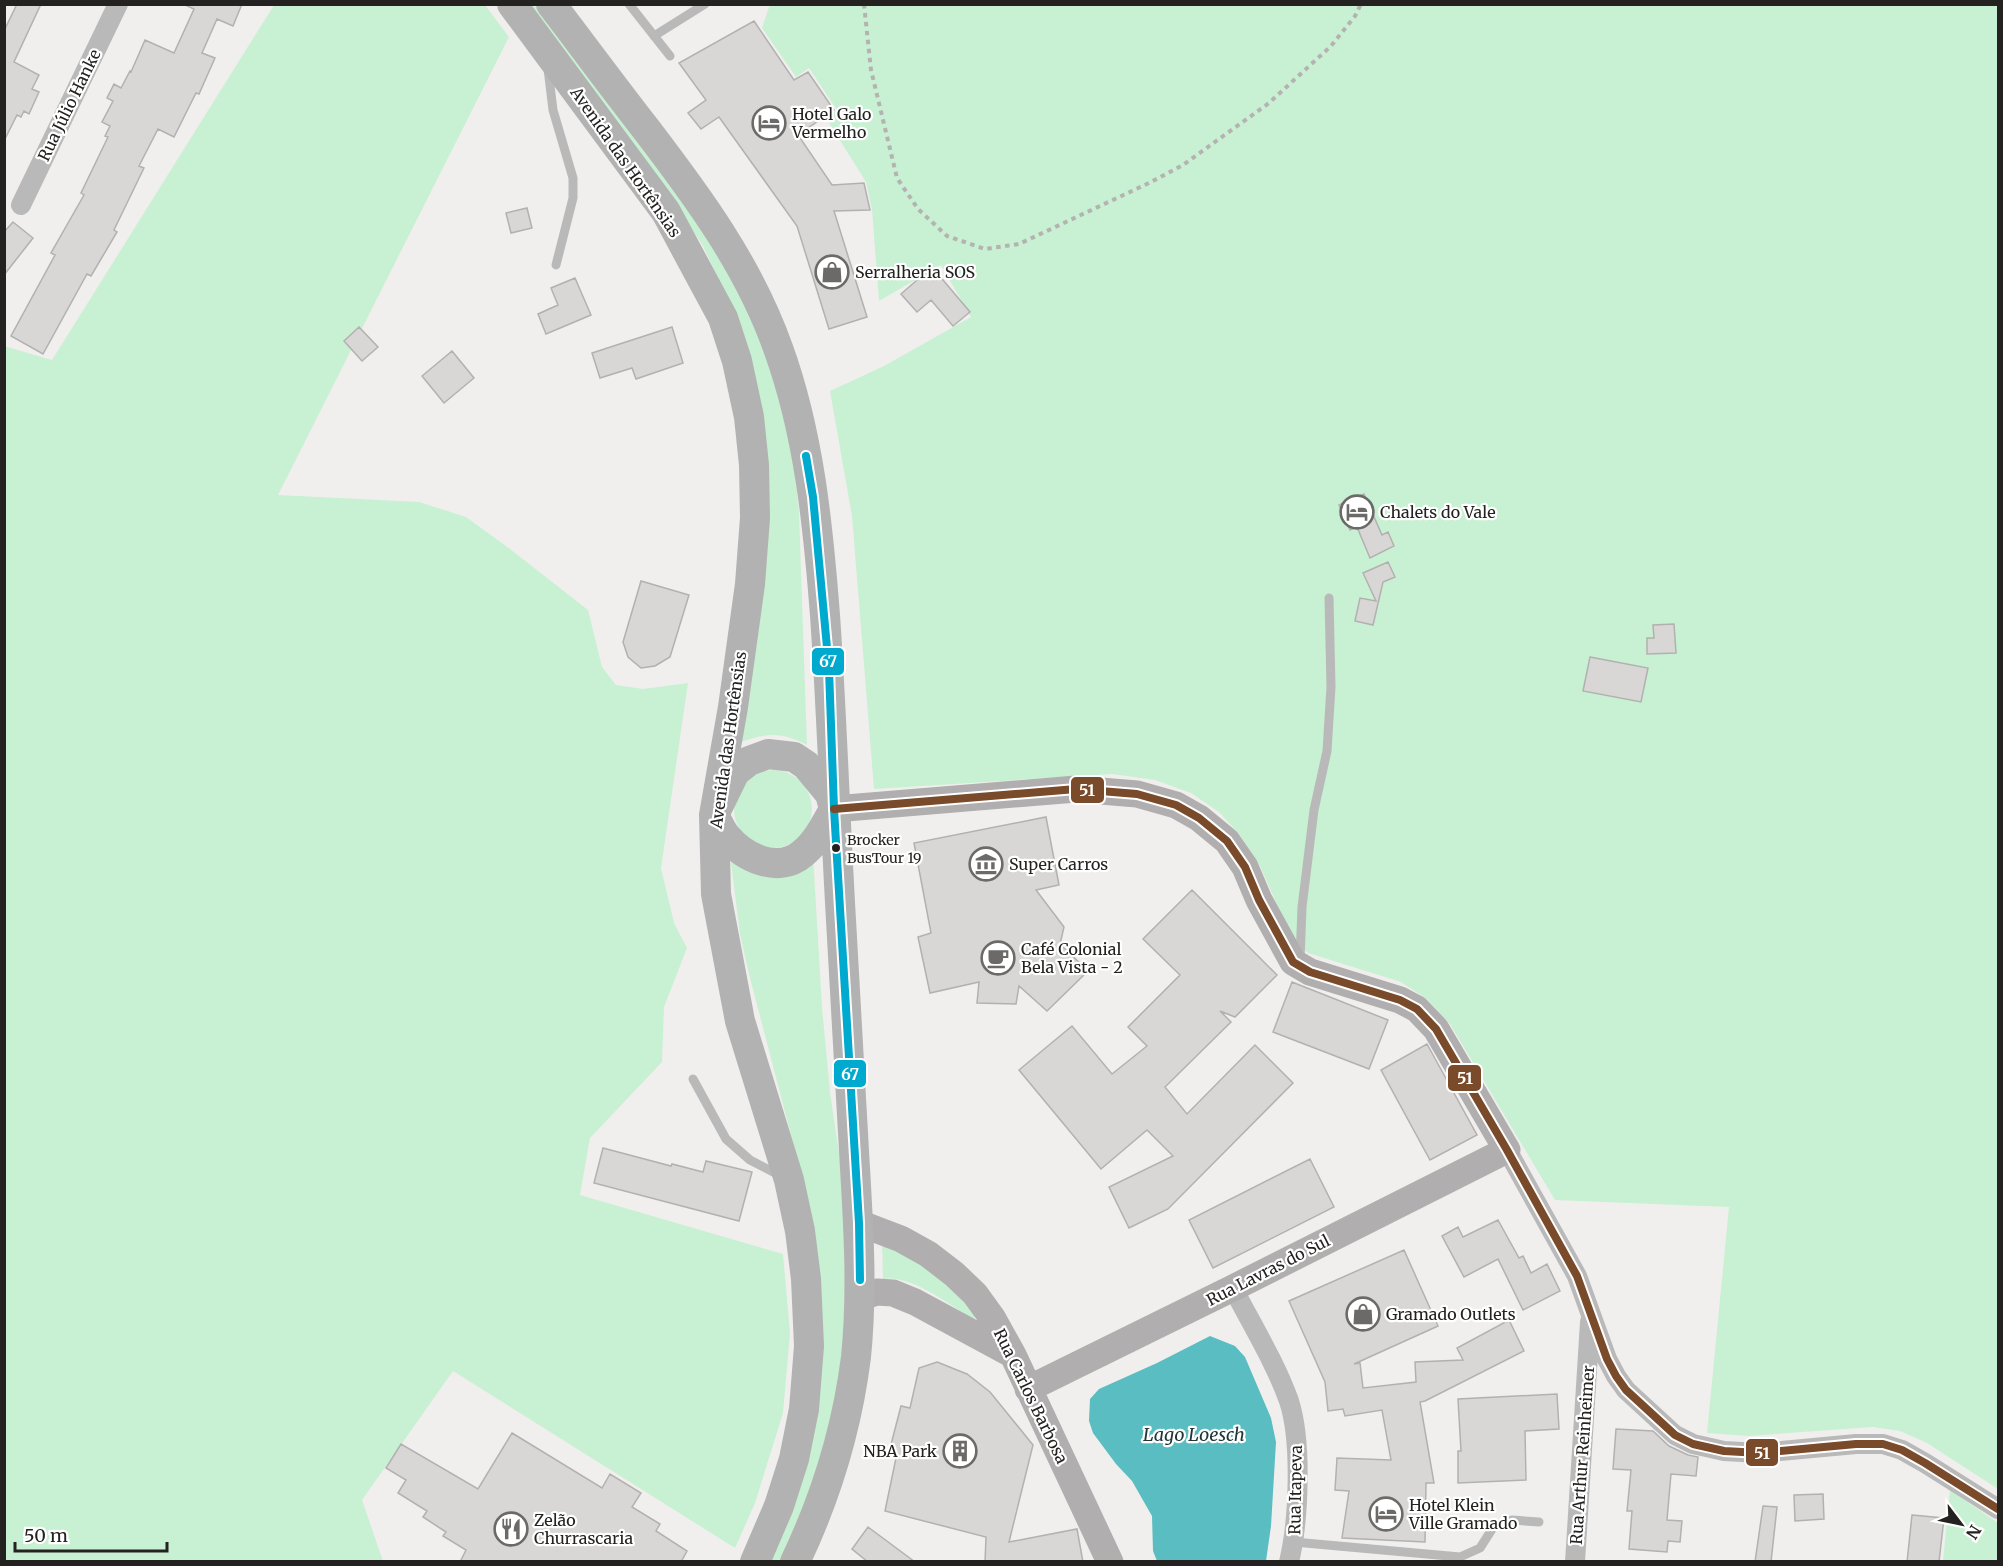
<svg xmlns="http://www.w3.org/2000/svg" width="2003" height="1566" font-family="Merriweather,serif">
<rect width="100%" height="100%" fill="#f1efee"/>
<path fill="#c8f0d2" d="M770 4 1998 5V1489L1927 1443 1900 1431 1873 1427 1748 1436 1707 1433 1729 1207 1555 1200 1450 1024 1427 999 1401 982 1308 953 1293 941 1260 866 1240 835 1219 812 1191 793 1155 780 1112 774 874 789 852 516 830 391 884 366 971 317 941 265 879 301 872 210 866 182 826 118 837 110 809 68 796 77 762 28Z
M274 5H485L509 37 278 495 419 502 466 517 510 549 588 610 602 667 616 685 643 689 688 683 661 868 674 923 687 948 664 1007 662 1062 590 1138 580 1195 783 1254 790 1333 783 1413 755 1503 735 1548 453 1371 362 1500 383 1561H5L4 346 52 360Z
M529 6 538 7 656 160 735 281 769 357 794 463 799 513 807 745C780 731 766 733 738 743L755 640 735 314 703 246 678 208Z
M734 809a39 39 0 1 1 78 0a39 39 0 1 1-78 0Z
M730 854 813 855 822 1007 830 1092 839 1154 849 1240 843 1363 819 1469 781 1561H769L789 1519 803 1181 750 978 740 934Z
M882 1242 899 1249 977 1307 974 1320C950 1305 911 1274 883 1279Z
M1950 1490 1998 1523V1561H1943Z"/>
<path fill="#59bdc1" d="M1210 1336 1235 1346 1245 1357 1271 1418 1276 1442 1271 1526 1266 1561H1157L1153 1551 1152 1516 1132 1481 1116 1464 1093 1433 1089 1421 1090 1399 1099 1389 1157 1363Z"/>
<path fill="#d8d7d6" stroke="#b2b1b0" stroke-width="1.5" d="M17 4H41L14 62 39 75 32 89 39 92 29 114 24 111 21 117 17 115 4 141V31Z
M183 4H242L233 26 217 19 202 53 215 58 199 94 196 93 174 137 158 129 139 166 144 168 114 230 117 232 91 276 87 274 43 354 11 336 55 255 51 253 84 195 81 193 108 137 105 136 110 126 102 122 113 101 107 98 114 84 121 88 130 71 131 72 145 40 174 53 194 9Z
M754 21 794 80 808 72 834 110 798 135 832 185 864 183 870 210 834 211 867 317 829 329 797 226 719 117 701 129 688 113 706 100 679 63Z
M527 208 532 228 511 233 506 213Z
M13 222 33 238 4 275V232Z
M932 267 970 312 953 326 931 300 917 312 901 294Z
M575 278 591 315 546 334 538 314 558 305 551 288Z
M359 327 378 347 362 361 344 341Z
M672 327 683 363 636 379 632 368 600 378 592 353Z
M452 351 474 378 444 403 422 376Z
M1364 494 1382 535 1388 532 1394 546 1370 558 1357 527 1350 530 1339 505Z
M1388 562 1395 577 1383 582 1373 625 1355 621 1360 598 1376 601 1363 573Z
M641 581 689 595 670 657 655 666 641 668 628 657 623 642Z
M1674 624 1676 653 1647 654V638H1654L1653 625Z
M1590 657 1648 668 1641 702 1583 691Z
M1046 817 1059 885 1036 890 1064 927 1060 944 1088 971 1047 1011 1019 986 1016 1004 977 1003 979 982 930 993 918 937 931 933 914 843Z
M1192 890 1277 975 1235 1017 1220 1011 1231 1022 1165 1087 1187 1114 1255 1045 1293 1083 1168 1209 1129 1228 1109 1187 1173 1156 1147 1130 1101 1169 1019 1070 1072 1026 1112 1074 1147 1046 1128 1027 1180 975 1143 939Z
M1292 982 1388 1020 1369 1069 1273 1032Z
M1427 1044 1477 1135 1430 1160 1381 1070Z
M603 1148 671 1166 672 1164 703 1172 706 1161 752 1172 739 1221 594 1183Z
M1310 1159 1334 1207 1213 1268 1189 1220Z
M1498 1220 1519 1258 1523 1256 1531 1273 1547 1264 1560 1291 1523 1310 1498 1259 1464 1277 1442 1236 1458 1227 1463 1237Z
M1404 1250 1438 1326 1354 1364 1360 1363 1363 1388 1416 1382 1415 1362 1463 1360 1457 1348 1509 1320 1524 1351 1425 1401 1420 1402 1434 1483H1426L1425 1542 1342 1538 1349 1491 1335 1490 1337 1458 1391 1460 1382 1410 1345 1416 1343 1409 1328 1411 1325 1382 1289 1301Z
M937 1362 967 1374 990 1392 1033 1445 1009 1542 1077 1529 1083 1562H985L986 1537 885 1511 896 1458 888 1456 901 1406 910 1408 919 1368Z
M1557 1394 1559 1429 1525 1431 1526 1480 1458 1483V1451H1461L1458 1399Z
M1616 1429 1653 1431 1669 1446 1688 1455 1698 1457 1696 1476 1671 1474 1667 1520 1682 1521 1680 1542 1668 1541 1667 1552 1629 1549 1632 1511H1627L1631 1470 1613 1469Z
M512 1433 602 1488 610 1474 641 1493 632 1507 660 1524 656 1531 687 1551 681 1562H460L466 1550 443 1536 446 1532 423 1517 427 1511 398 1493 406 1480 386 1468 401 1444 478 1489Z
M1823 1494 1824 1519 1795 1521 1794 1495Z
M1763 1506 1777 1507 1771 1562H1755Z
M1912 1515 1944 1518 1939 1562H1907Z
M868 1527 915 1562H868L852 1549Z"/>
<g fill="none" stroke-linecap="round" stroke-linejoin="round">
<path stroke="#b4b3b2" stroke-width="4" stroke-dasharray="4.5 4.5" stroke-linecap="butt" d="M864 4 871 70 897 178 918 209 947 236 985 249 1019 244 1149 183 1183 165 1269 103 1331 46 1355 16 1361 4"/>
<path stroke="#bab9b9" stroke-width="9" d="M629 4 670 56
M654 36 705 4
M548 69 553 110 573 178V198L556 265
M1300 960 1302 907 1314 810 1327 751 1331 687 1329 598
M693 1079 726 1139 750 1160 779 1175
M1294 1542 1460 1557 1480 1548 1494 1526 1512 1520 1539 1522"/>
<path stroke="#bab9b9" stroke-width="20" d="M21 205 118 4
M1507 1150 1577 1276 1607 1359 1616 1376 1626 1390 1675 1435 1693 1444 1724 1451 1760 1453 1856 1444H1883L1902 1450 1925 1463 1998 1509
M1233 1288C1252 1325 1275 1362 1289 1401 1302 1441 1299 1520 1289 1562
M1575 1562 1590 1322"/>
<path stroke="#b0aeae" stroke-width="27" d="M834 809 1076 789 1137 794 1176 805 1199 818 1227 841 1245 867 1259 900 1293 962 1310 972 1400 1000 1417 1009 1436 1029 1507 1150 1233 1288 1028 1389
M859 1223 901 1239 928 1254 954 1274 975 1294 993 1319 1013 1355 1110 1562
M860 1297 877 1292 893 1293 915 1302 1013 1355"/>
<path stroke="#b3b2b2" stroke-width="30" d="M512 4 666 212 723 318 737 361 749 417 754 465 755 518 750 584 733 707 714 815 716 894 740 1021 789 1180 800 1231 806 1279 809 1346 804 1409 794 1459 779 1506 755 1562
M551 4C583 46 614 88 646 129 698 197 749 266 778 348 809 433 818 525 825 615 832 717 835 818 841 920 845 997 850 1074 854 1151 858 1220 863 1288 856 1357 847 1429 826 1497 795 1562
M768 754 794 757 806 765 830 794 834 809C825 825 817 842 802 854 778 874 744 858 726 836 721 830 718 822 714 815L735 772 749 761Z"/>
<g stroke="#fff" stroke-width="12">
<path id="bus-1" d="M806 456 813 497 829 669 834 809 859 1223 860 1280"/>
</g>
<g stroke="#fff" stroke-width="12">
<path id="bus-2" d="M834 809 1076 789 1137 794 1176 805 1199 818 1227 841 1245 867 1259 900 1293 962 1310 972 1400 1000 1417 1009 1436 1029 1507 1150 1577 1276 1607 1359 1616 1376 1626 1390 1675 1435 1693 1444 1724 1451 1760 1453 1856 1444H1883L1902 1450 1925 1463 1998 1509"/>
</g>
<use href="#bus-1" stroke="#00a9ce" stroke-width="8"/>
<use href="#bus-2" stroke="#7a4b2a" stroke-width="8"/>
</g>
<defs>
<g id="hotel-ring" transform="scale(1.725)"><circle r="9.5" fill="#fff" stroke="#6b6a69" stroke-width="1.5"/><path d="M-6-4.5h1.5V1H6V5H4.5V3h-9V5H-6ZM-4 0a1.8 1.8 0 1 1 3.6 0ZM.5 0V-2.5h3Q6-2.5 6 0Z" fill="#6b6a69"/></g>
<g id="shop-ring" transform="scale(1.725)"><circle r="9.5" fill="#fff" stroke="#6b6a69" stroke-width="1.5"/><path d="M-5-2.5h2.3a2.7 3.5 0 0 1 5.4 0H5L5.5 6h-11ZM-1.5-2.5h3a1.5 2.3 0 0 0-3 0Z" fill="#6b6a69"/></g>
<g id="museum-ring" transform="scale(1.725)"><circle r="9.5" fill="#fff" stroke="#6b6a69" stroke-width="1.5"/><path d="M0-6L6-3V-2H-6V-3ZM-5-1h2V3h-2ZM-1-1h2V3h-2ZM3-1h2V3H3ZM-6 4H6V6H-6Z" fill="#6b6a69"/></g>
<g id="cafe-ring" transform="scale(1.725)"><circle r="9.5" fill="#fff" stroke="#6b6a69" stroke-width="1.5"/><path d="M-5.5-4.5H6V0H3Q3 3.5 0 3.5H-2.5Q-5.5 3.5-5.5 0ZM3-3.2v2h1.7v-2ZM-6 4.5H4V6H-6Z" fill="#6b6a69"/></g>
<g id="building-ring" transform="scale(1.725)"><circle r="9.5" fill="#fff" stroke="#6b6a69" stroke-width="1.5"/><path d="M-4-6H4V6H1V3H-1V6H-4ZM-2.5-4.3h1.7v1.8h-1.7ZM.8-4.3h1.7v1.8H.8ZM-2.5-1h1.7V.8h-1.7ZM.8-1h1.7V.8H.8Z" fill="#6b6a69"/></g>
<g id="restaurant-ring" transform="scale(1.725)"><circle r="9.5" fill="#fff" stroke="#6b6a69" stroke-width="1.5"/><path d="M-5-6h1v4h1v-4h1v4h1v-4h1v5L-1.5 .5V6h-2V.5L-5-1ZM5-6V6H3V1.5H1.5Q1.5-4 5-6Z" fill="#6b6a69"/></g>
</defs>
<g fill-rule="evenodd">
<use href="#hotel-ring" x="769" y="123"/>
<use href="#shop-ring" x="832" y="272"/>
<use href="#hotel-ring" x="1357" y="512"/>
<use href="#museum-ring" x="986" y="864"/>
<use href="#cafe-ring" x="998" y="958"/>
<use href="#shop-ring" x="1363" y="1314"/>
<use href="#building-ring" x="960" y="1451"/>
<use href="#hotel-ring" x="1386" y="1514"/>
<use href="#restaurant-ring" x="511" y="1529"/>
</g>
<circle fill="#232221" stroke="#fff" stroke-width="2" cx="836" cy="848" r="5"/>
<g text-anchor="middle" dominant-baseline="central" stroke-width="4.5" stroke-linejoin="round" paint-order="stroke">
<g font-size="14" fill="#232221" stroke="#fff" text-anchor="start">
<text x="847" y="840">Brocker<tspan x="847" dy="18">BusTour 19</tspan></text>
</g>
<g font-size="16" fill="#232221" stroke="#fff">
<text transform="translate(69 105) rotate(-64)">Rua Júlio Hanke</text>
<text transform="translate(626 162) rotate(55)">Avenida das Hortênsias</text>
<text transform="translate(728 740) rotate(-82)">Avenida das Hortênsias</text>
<text transform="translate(1268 1270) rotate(-27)">Rua Lavras do Sul</text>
<text transform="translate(1031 1396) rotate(64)">Rua Carlos Barbosa</text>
<text transform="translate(1582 1455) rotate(-86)">Rua Arthur Reinheimer</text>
<text transform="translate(1295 1490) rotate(-89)">Rua Itapeva</text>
</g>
<g font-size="16" fill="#232221" stroke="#fff" text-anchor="start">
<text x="792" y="114">Hotel Galo<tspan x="792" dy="18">Vermelho</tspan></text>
<text x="855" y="272">Serralheria SOS</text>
<text x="1380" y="512">Chalets do Vale</text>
<text x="1009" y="864">Super Carros</text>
<text x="1021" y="949">Café Colonial<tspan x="1021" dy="18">Bela Vista - 2</tspan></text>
<text x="1386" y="1314">Gramado Outlets</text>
<text x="937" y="1451" text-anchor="end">NBA Park</text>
<text x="1409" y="1505">Hotel Klein<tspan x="1409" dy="18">Ville Gramado</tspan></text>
<text x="534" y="1520">Zelão<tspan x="534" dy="18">Churrascaria</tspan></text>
</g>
<g font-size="18" font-style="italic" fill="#203637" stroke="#fff">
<text x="1194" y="1434">Lago Loesch</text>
</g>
</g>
<g stroke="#fff" stroke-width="2">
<rect x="811" y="647" width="34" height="29" rx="6" fill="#00a9ce"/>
<rect x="1070" y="776" width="35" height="28" rx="6" fill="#7a4b2a"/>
<rect x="833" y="1059" width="34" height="29" rx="6" fill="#00a9ce"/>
<rect x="1447" y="1064" width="35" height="28" rx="6" fill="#7a4b2a"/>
<rect x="1745" y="1438" width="34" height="29" rx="6" fill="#7a4b2a"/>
</g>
<g font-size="16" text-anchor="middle" font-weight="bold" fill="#fff">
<text x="828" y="667">67</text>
<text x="1087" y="796">51</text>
<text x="850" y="1080">67</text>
<text x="1465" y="1084">51</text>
<text x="1762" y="1459">51</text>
</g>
<rect width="2003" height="1566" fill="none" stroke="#232221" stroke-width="12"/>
<g transform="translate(1961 1524) rotate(122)" stroke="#ffffff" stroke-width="4.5" paint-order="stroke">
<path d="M0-4.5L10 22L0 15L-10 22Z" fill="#232221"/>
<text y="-9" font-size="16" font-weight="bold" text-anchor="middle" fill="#232221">N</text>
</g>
<path d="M15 1542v9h152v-9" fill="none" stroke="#232221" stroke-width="3"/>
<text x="24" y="1542" font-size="18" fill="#232221" stroke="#ffffff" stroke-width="4.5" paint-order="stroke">50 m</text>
</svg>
